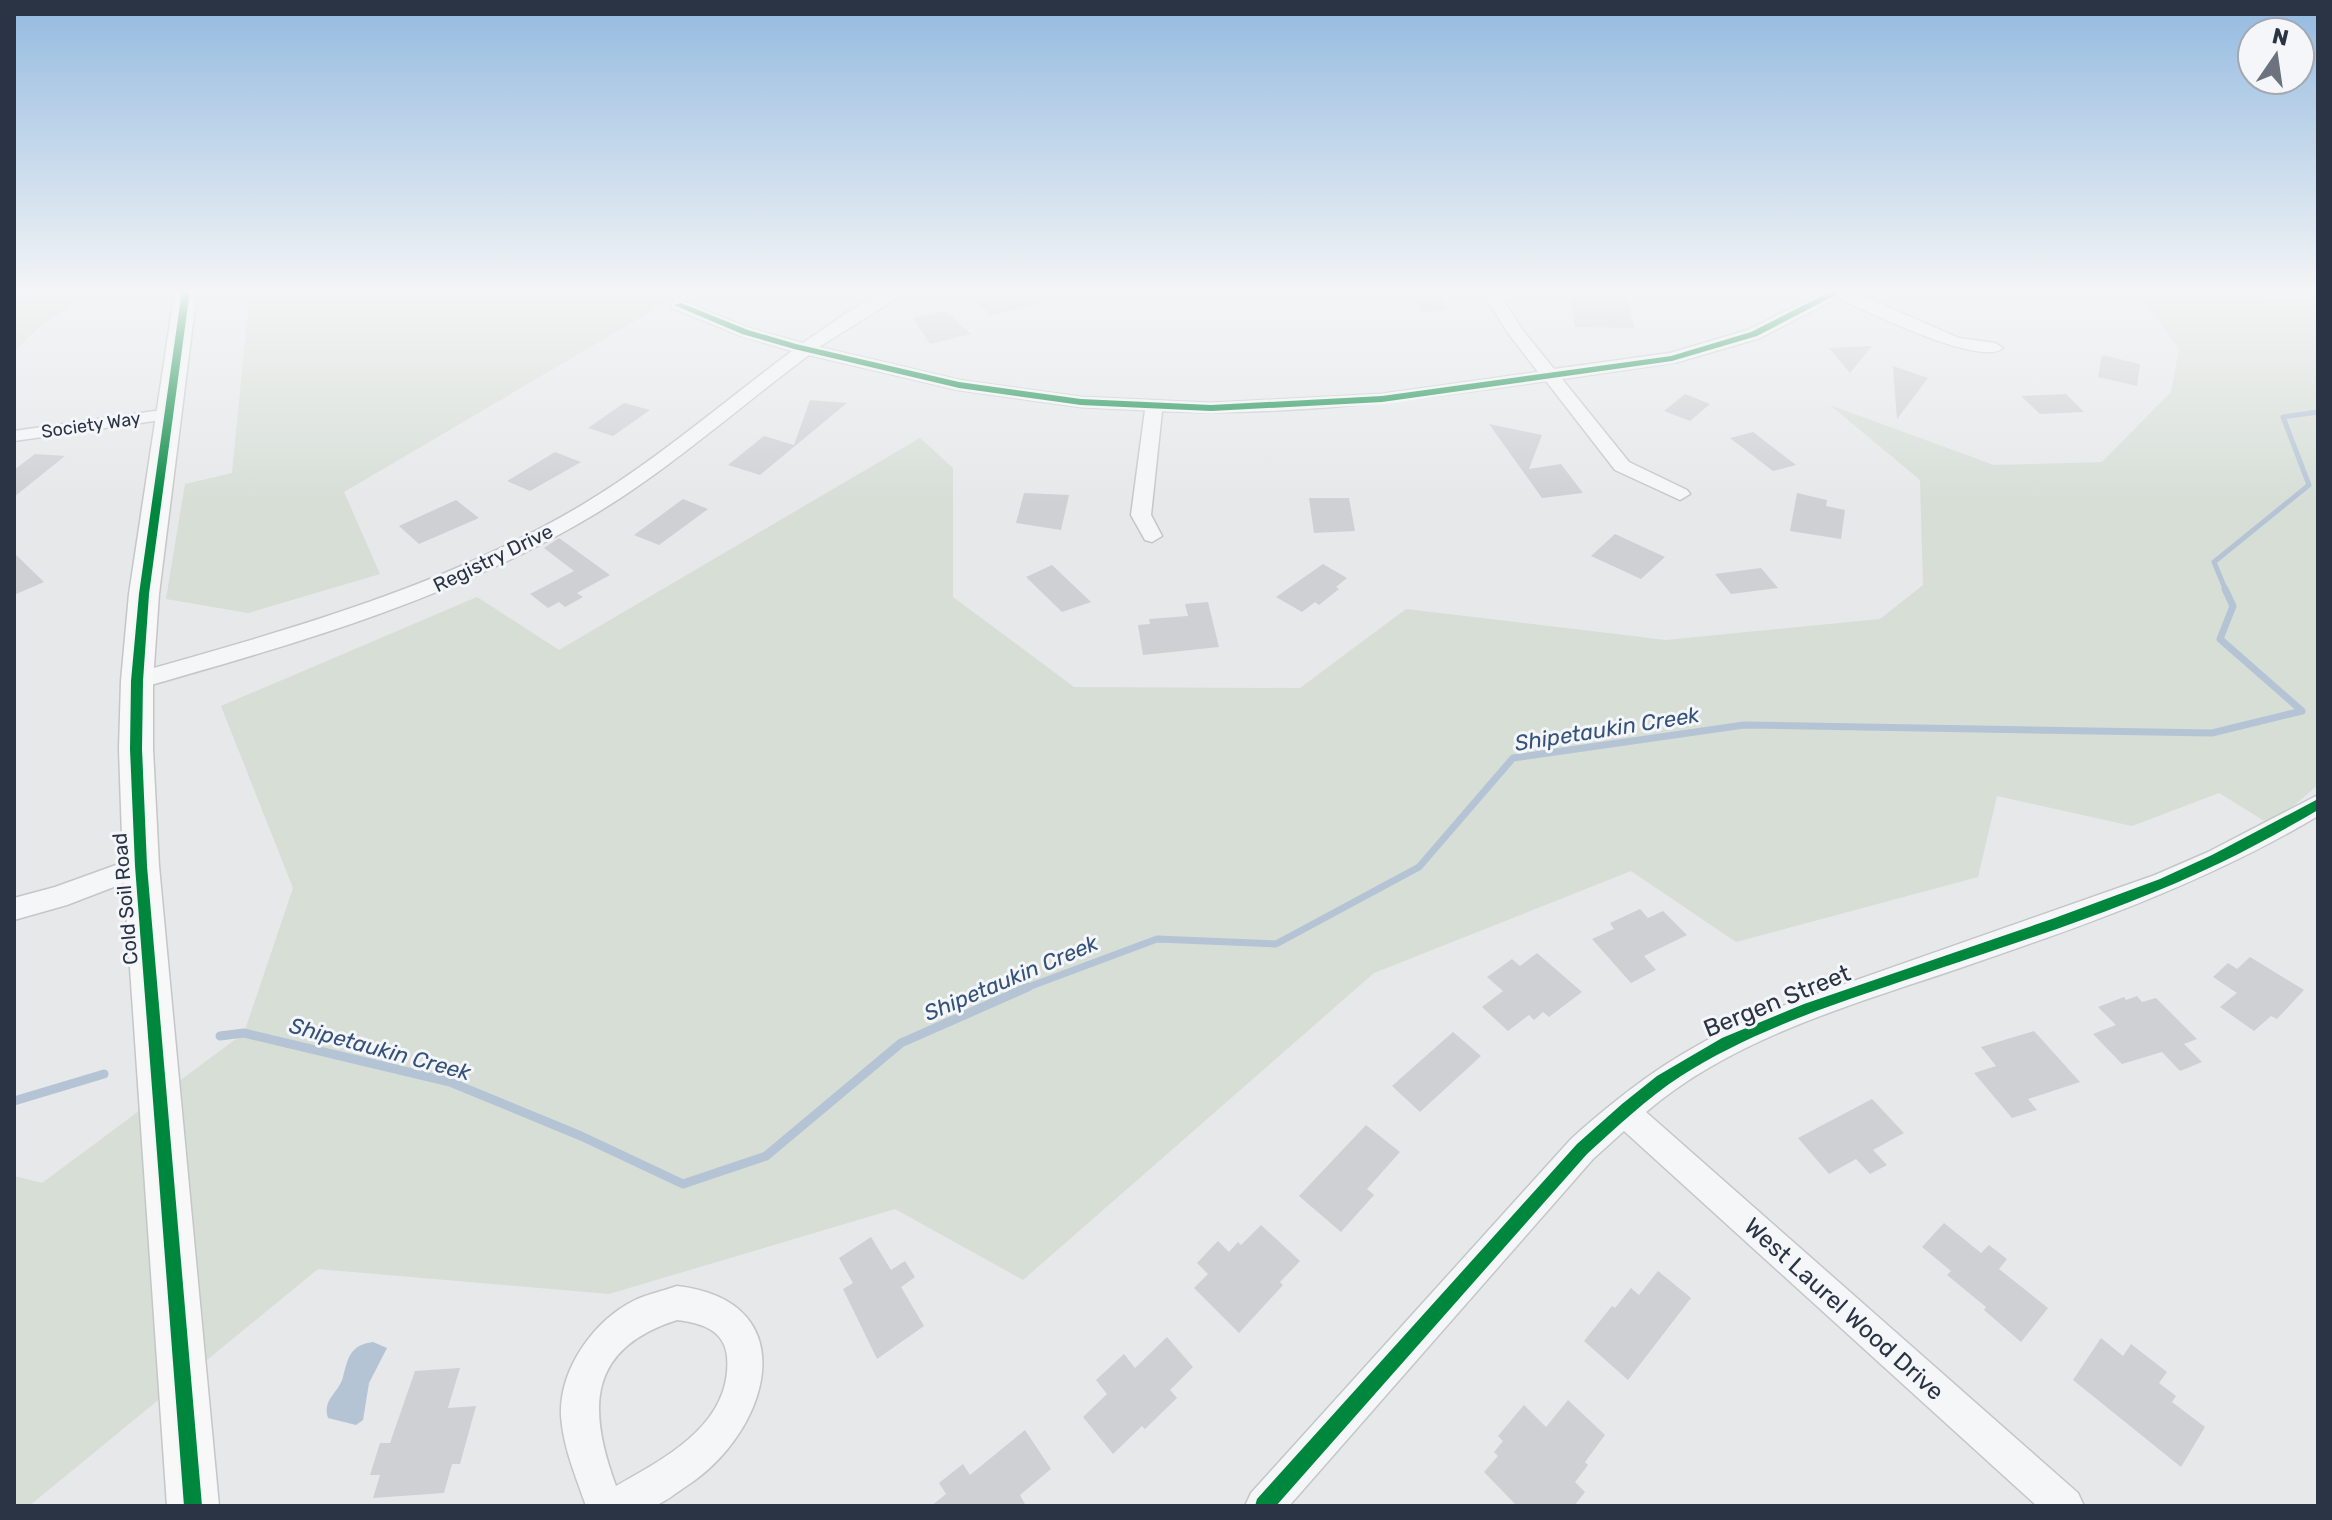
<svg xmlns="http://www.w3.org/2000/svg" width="2332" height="1520" font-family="Rubik,sans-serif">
<rect width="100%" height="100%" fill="#e6e8ea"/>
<path fill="#d6ded6" d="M14 290H92L41 326 14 351Z
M250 290H665L674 298 344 492 380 574 248 613 166 599 185 484 232 473Z
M2121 290H2216L2229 296 2318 301V785L2271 825 2219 793 2132 826 1997 796 1978 877 1736 942 1631 871 1374 973 1023 1280 895 1209 609 1294 318 1269 29 1506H14V1176L42 1183 244 1033 293 888 221 706 477 597 559 650 920 438 953 468V597L1074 687 1300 688 1406 609 1666 640 1880 619 1923 585 1920 480 1830 405 1994 465 2102 462 2171 392 2179 349 2142 298Z"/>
<path fill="#b4c4d5" d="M373 1342 387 1348 369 1383 363 1420 356 1425 328 1418C322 1399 339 1393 343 1377 348 1358 350 1345 373 1342Z"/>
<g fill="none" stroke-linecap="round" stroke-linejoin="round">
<path stroke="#b4c4d5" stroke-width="5" d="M2226 591 2214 562 2309 485 2283 417 2318 412"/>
<path stroke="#b4c4d5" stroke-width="7" d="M1023 989 1157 939 1276 944 1419 867 1513 758 1744 725 2212 733 2302 711 2220 639 2233 606 2225 589"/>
<path stroke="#b4c4d5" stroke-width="9" d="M220 1036 244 1033 450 1082 581 1136 683 1184 766 1156 901 1043 1028 987
M14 1101 104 1074"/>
</g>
<path fill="#ced0d3" d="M1011 290H1063L1064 296 991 316 974 300Z
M1410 290H1436L1448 310 1423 312Z
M1569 290H1626L1634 328 1575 327Z
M945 311 971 334 930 344 913 318Z
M1872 346 1850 373 1829 348Z
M2102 355 2140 364 2137 386 2098 377Z
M1893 366 1928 378 1897 419 1894 382Z
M1685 394 1710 404 1690 421 1664 411Z
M2066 394 2084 412 2040 414 2021 396Z
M810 400 847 403 760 475 728 465 764 436 794 445Z
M624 403 650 410 613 436 588 428Z
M1489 424 1542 435 1529 469 1561 464 1583 493 1542 498Z
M1753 432 1796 465 1773 471 1730 438Z
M555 452 581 462 530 491 507 481Z
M35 454 65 456 14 497V470Z
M1024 493 1069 495 1061 530 1016 523Z
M1797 493 1827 500 1826 506 1845 510 1841 539 1790 531Z
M1309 498H1349L1355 531 1314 533Z
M683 499 708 509 659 545 634 535Z
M456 500 479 518 419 544 399 526Z
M1615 534 1665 557 1641 579 1591 556Z
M559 538 610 575 577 593 583 597 565 607 559 602 548 608 530 594 574 571 544 548Z
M14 553 44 582 14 595Z
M1323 564 1347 578 1336 587 1339 589 1319 605 1315 602 1302 612 1276 597Z
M1052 565 1091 602 1062 612 1026 577Z
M1761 568 1778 588 1731 594 1715 574Z
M1208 602 1219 647 1143 655 1138 625 1150 624 1149 619 1188 616 1185 604Z
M1640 909 1648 918 1663 911 1687 935 1644 956 1656 970 1631 983 1592 939 1614 929 1610 923Z
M1537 953 1582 992 1549 1017 1543 1012 1534 1020 1529 1015 1508 1031 1482 1007 1503 991 1487 977 1512 959 1520 966Z
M2250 957 2304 990 2277 1019 2271 1016 2254 1031 2220 1007 2237 993 2213 977 2228 963 2237 969Z
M2137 996 2142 1002 2156 998 2197 1039 2184 1044 2202 1062 2180 1071 2162 1052 2122 1064 2093 1034 2116 1025 2098 1007 2124 997 2126 1000Z
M2034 1031 2080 1082 2028 1099 2037 1110 2012 1118 1974 1073 1996 1066 1981 1047Z
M1453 1032 1481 1056 1420 1112 1392 1086Z
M1872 1099 1904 1133 1873 1150 1887 1165 1870 1174 1856 1159 1829 1174 1798 1138Z
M1366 1125 1400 1152 1367 1189 1374 1195 1341 1232 1299 1196Z
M1944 1223 1981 1253 1989 1245 2007 1259 1999 1269 2048 1308 2021 1342 1984 1310 1986 1307 1947 1275 1951 1271 1922 1247Z
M1261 1225 1300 1261 1280 1282 1283 1285 1239 1333 1194 1288 1208 1274 1197 1263 1218 1241 1229 1252 1238 1242 1241 1245Z
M871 1237 891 1270 905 1261 915 1277 901 1287 924 1326 877 1359 843 1289 853 1283 839 1258Z
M1658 1271 1691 1298 1628 1380 1584 1341 1612 1306 1615 1308 1631 1288 1639 1295Z
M1167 1337 1193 1367 1170 1390 1177 1398 1145 1429 1142 1426 1113 1454 1083 1417 1107 1394 1096 1380 1124 1354 1135 1368Z
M2101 1338 2123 1356 2131 1344 2167 1372 2159 1383 2176 1396 2172 1402 2205 1427 2181 1467 2073 1380Z
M460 1368 448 1408 476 1406 460 1464H452L444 1493 373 1498 380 1475H370L380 1443H390L415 1371Z
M1568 1400 1605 1435 1585 1462 1588 1465 1575 1482 1585 1492 1574 1506H1517L1484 1472 1498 1456 1494 1452 1503 1441 1498 1436 1524 1405 1546 1427Z
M1025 1430 1051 1469 1020 1495 1026 1506H931L946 1494 939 1483 963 1464 970 1475Z"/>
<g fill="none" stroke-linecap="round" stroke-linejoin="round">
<g stroke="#c4c6c8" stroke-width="3">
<path id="street" d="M888 290H910L819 347 959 380 1081 397 1211 403 1382 394 1538 372 1508 333 1481 290H1497L1521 328 1554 369 1670 353 1748 330 1824 292 1822 290H1849L1959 338 1995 343 2003 348C1981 368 1865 310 1837 298L1760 338 1678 362 1562 379 1629 462 1687 490 1690 494 1680 500 1615 470 1546 381C1418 399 1291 417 1162 411L1151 515 1162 536 1152 542 1145 540 1131 515 1145 410 1081 407 959 390 809 355C738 408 671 468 595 514 454 599 294 644 137 689L129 687 126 681 129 675C284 631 443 588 582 505 657 460 723 402 792 351L739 335 672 308V302H684L751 329 803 343 848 312Z
M169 409 178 414 175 418 14 441V431Z
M2318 795V816C2205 883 2083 926 1960 968 1852 1005 1734 1037 1646 1112L2078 1493 2084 1506H2037L1624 1131 1593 1159 1289 1506H1245L1251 1493 1571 1139C1637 1080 1689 1044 1771 1010L2155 875 2208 852Z
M141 856 150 859 154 866 150 873 67 905 14 920V898L55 887Z
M677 1286C809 1301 769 1434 685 1487 676 1493 664 1503 654 1506 638 1511 604 1506 586 1506 576 1477 563 1447 561 1416 559 1369 594 1320 635 1300 648 1294 663 1291 677 1286ZM677 1320C700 1323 724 1329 727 1356 733 1423 666 1458 616 1486 588 1410 586 1349 677 1320Z"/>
</g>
<g stroke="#c4c6c8" stroke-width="3">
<path id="secondary" d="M175 290H197L159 594 153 681V749L159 866 219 1506H167L123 866 119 749 121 681 129 594Z"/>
</g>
<use href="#street" fill="#f5f6f7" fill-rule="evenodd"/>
<use href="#secondary" fill="#f8f8f8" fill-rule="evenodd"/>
<g stroke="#f4f6f9" stroke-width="5">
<path id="cycleway" d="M182 290H190L149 594 143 681 142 749 147 866 202 1506H184L135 866 130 749 131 681 139 594Z
M1834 290H1845L1757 336 1672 361 1382 402 1211 411 1081 405 959 388 794 349 742 334 674 305 681 303 748 330 796 344 959 382 1081 399 1211 405 1382 396 1671 356 1751 332Z
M2318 799V810C2287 828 2255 846 2222 862 2131 906 2034 937 1938 969 1851 999 1759 1026 1681 1076 1647 1098 1617 1127 1587 1154L1276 1506H1255L1257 1499 1577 1144 1622 1104 1657 1076 1722 1038 1804 1004 2052 919 2160 879 2212 855Z"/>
</g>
<use href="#cycleway" fill="#00873e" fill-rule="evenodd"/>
</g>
<linearGradient id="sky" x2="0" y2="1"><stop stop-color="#93bae0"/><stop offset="0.58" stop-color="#f4f5f6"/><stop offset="1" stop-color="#f4f5f6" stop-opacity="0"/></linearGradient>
<rect width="2332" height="503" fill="url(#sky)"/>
<g text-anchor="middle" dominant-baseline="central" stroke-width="6" stroke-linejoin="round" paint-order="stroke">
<g font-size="18" fill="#2b3445" stroke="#f4f6f9">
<text transform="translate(91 425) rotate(-8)">Society Way</text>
</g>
<g font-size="20" fill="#2b3445" stroke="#f4f6f9">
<text transform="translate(493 558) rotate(-26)">Registry Drive</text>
<text transform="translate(125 899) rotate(-95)">Cold Soil Road</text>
</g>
<g font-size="22" font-style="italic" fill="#34527a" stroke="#f4f6f9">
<text transform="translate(1607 729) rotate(-9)">Shipetaukin Creek</text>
<text transform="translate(1011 978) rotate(-23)">Shipetaukin Creek</text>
<text transform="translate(380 1049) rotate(15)">Shipetaukin Creek</text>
</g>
<g font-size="24" fill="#2b3445" stroke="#f4f6f9">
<text transform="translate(1777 1001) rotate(-22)">Bergen Street</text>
<text transform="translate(1844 1309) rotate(42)">West Laurel Wood Drive</text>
</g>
</g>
<rect width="2332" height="1520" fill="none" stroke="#2b3445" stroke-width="32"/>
<g transform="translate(2276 56) rotate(13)"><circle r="38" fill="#f4f6f9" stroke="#a4a8b1" stroke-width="2"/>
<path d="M0-6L14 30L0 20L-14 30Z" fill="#6c737f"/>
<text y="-12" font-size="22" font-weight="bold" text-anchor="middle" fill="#2b3445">N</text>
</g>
</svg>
